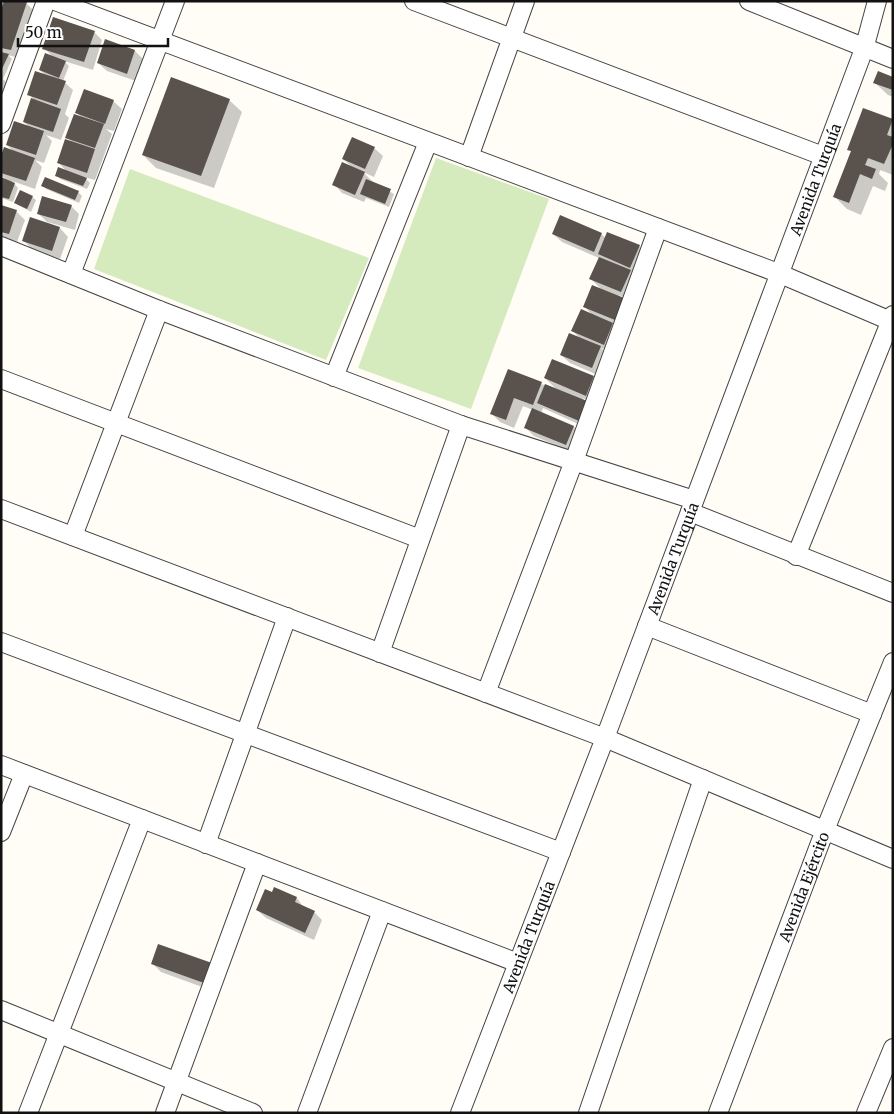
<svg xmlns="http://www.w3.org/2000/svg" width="894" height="1114" font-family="Merriweather,serif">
<rect width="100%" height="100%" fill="#fffdf5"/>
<path fill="#d5ebbd" d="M436 158 549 199 471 409 358 368Z
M130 169 369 258 326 360 94 269Z"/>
<path fill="#0003" d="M6 1 26 3 34 11 19 58 8 55 12 59 3 79 16 92 1 130V13Z
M94 32 102 40 93 70 64 61 69 66 63 81 73 90 65 114 69 118 61 140 46 135 52 141 44 163 35 160 42 167 35 189 12 181 18 188 13 202 1 198V179L8 181 1 175V160L14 152 7 145 30 128 24 122 36 102 29 94 46 76 40 70 53 57 44 48Z
M106 41 135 51 143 59 136 81 107 71 98 63Z
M893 79V97L888 95 875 83Z
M229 100 242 112 214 188 156 168 143 155Z
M113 101 122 109 114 131 106 129 112 134 95 180 84 177 90 183 87 189 60 179 57 175 67 172 58 162 72 142 67 137 82 118 77 113Z
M892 120 893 175 880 170 879 174 888 183 885 191 873 186 861 215 847 209 834 196 852 152 849 149Z
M374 148 383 156 374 177 363 172 373 182 394 194 389 207 366 198 364 202 342 193 334 184 353 168 343 159Z
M43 185 78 192 82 196 79 203 46 189Z
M32 197 36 200 31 212 15 203Z
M1 206 16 211 25 220 17 242 1 236Z
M71 206 79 214 75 230 47 222 38 213Z
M31 219 60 228 68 237 60 259 32 249 23 240Z
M553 234H601L606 238 639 246 647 255 639 275 631 272 638 279 630 300 619 295 631 307 623 328 611 323 620 332 612 352 601 348 609 355 600 376 570 363 561 355 580 339 573 331 593 316 584 306 602 290 591 279 599 258 562 242Z
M508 371 557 390 545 378H593L602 386 594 403 582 398 595 411 587 428 543 408 541 414 574 427 582 435 575 453 534 436 525 427 533 410 523 406 514 428 500 422 492 414Z
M297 898 304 908 314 912 322 920 314 940 266 918 257 910Z
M159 945 213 991 161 972 152 963Z"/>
<path fill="#5a524d" d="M4 1 27 2 11 50 1 48V10Z
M53 17 95 31 84 62 42 49Z
M105 39 135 50 127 74 97 63Z
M1 52 9 54 1 71Z
M45 53 66 61 59 78 39 70Z
M35 71 66 81 57 105 27 95Z
M878 71 893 77V90L873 83Z
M171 77 230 99 201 176 142 155Z
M84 89 114 100 105 124 75 113Z
M31 98 61 109 53 132 23 122Z
M863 108 893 119 887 135 893 137V144L884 164 868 158 865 165 876 169 872 179 860 174 849 203 833 197 851 151 847 150Z
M74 114 104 124 95 148 65 138Z
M14 121 44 131 36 155 6 145Z
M352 137 375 147 365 169 342 159Z
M65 139 95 149 87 173 57 163Z
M4 147 35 158 26 181 1 173V156Z
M342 162 365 172 355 195 332 185Z
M58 167 87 178 83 186 55 176Z
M1 177 15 183 9 199 1 197Z
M45 177 79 191 75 200 41 186Z
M366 179 391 189 385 204 360 194Z
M20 190 33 196 27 209 14 203Z
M42 196 72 205 66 222 37 214Z
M1 205 17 210 9 234 1 232Z
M560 215 602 233 594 252 552 234Z
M30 217 60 227 52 251 22 241Z
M607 232 640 245 630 268 598 254Z
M599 257 631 270 621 292 589 279Z
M592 285 624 298 615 320 583 307Z
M581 309 613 323 604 345 571 331Z
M569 333 601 346 592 368 560 355Z
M552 359 594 376 586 396 544 378Z
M508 369 542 382 533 405 514 398 506 420 490 414Z
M545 384 587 401 579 421 537 403Z
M532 408 574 426 566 445 524 428Z
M274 887 297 897 295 902 315 911 305 933 256 910 265 889 272 892Z
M158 944 212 963 204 983 151 964Z"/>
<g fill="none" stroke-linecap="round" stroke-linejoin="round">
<g stroke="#444" stroke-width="20">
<g id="minor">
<path d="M55 1 778 273 893 322"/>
<path d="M414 1 823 156"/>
<path d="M749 1 893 59"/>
<path d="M1 124 46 1"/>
<path d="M469 157 525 1"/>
<path d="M1 246 159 310 461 425 694 500"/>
<path d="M71 274 175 1"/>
<path d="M334 377 428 142"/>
<path d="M1 379 420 539"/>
<path d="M1 509 605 738 893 859"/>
<path d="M690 512 893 593"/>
<path d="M73 536 159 310"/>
<path d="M796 556 893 315"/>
<path d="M647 626 872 714"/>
<path d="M1 642 561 852"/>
<path d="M380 653 461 425"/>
<path d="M486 693 574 461 658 228"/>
<path d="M1 765 518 963"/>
<path d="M1 832 24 774"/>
<path d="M206 844 287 617"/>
<path d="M1 1010 253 1113"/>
<path d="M28 1113 142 819"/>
<path d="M165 1113 257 863"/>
<path d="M307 1113 382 911"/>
<path id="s1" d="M460 1113 605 738 864 49 877 1"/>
<path d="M588 1113 703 779"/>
<path id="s2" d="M718 1113 825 830 893 662"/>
<path d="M866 1113 893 1048"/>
</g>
</g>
<use href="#minor" stroke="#fff" stroke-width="18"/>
</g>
<g text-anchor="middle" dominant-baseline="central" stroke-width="5" stroke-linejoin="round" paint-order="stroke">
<g font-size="15" fill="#111" stroke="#fff">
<text stroke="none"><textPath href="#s1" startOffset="999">Avenida Turquía</textPath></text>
<text stroke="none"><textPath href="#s1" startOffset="594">Avenida Turquía</textPath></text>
<text stroke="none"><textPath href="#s2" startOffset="242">Avenida Ejército</textPath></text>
<text stroke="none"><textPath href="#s1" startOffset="189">Avenida Turquía</textPath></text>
</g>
</g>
<rect width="894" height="1114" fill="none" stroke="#111111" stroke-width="5"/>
<path d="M18 38v8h150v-8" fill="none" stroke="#111111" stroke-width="2.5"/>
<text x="25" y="38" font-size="15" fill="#111111" stroke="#ffffff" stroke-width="4" paint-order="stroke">50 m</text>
</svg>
